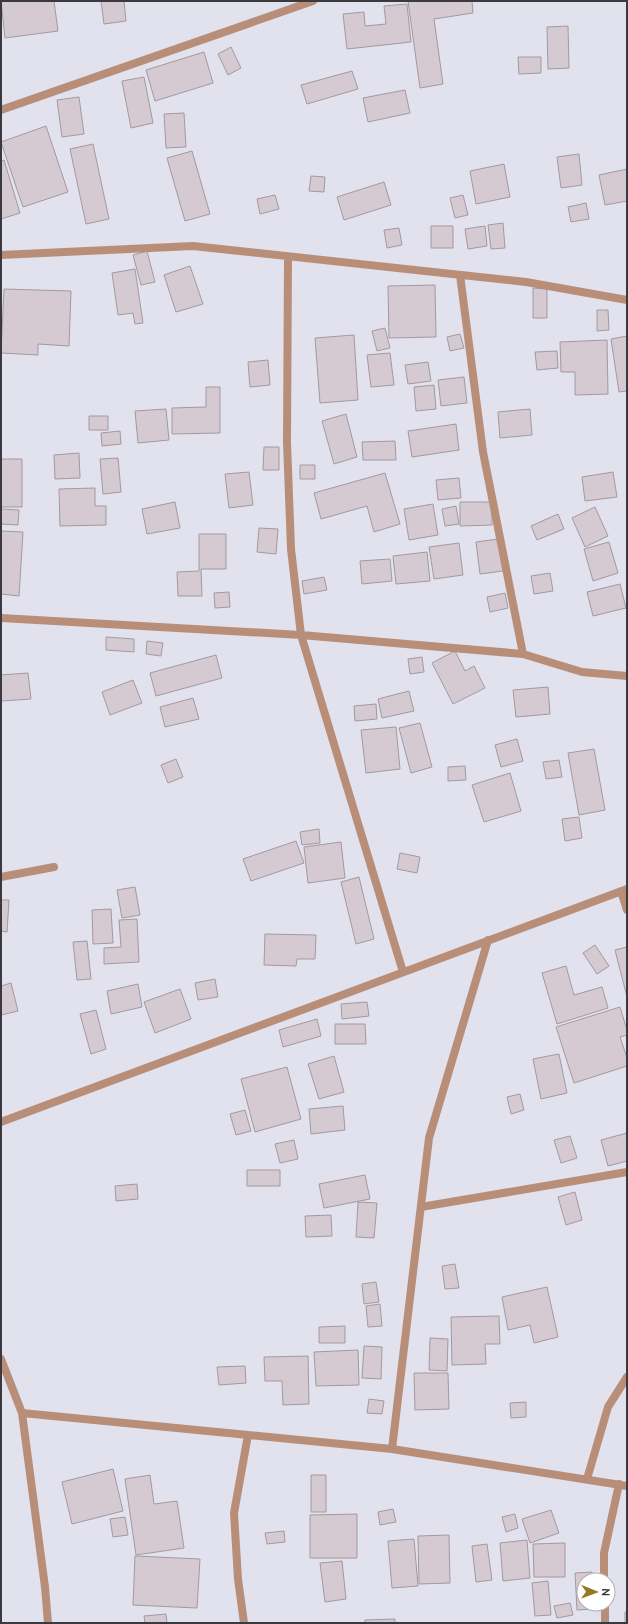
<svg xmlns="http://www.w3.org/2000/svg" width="628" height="1624" font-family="Cabin,sans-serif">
<rect width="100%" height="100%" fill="#e1e2ed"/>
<path fill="#d5cad1" stroke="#a3999f" d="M1 1H54L58 31 5 38Z
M101 1H124L126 21 104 24Z
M408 1H472L473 13 434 19 443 84 420 88Z
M407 4 411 42 347 49 343 14 364 12 365 26 386 24 384 6Z
M568 26 569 68 548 69 547 27Z
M231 47 241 68 228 75 218 54Z
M204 52 213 83 155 101 146 70Z
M518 57H541V73L519 74Z
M352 71 358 89 307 104 301 85Z
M144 77 153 123 131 128 122 81Z
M405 90 410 113 368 122 363 98Z
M79 97 84 134 62 137 57 100Z
M184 113 186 147 166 148 164 114Z
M46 126 68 192 23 207 1 142Z
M93 144 109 219 86 224 70 149Z
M192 151 210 214 185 221 167 158Z
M579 154 582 185 561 188 557 157Z
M4 160 20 213 1 219V161Z
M504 164 510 197 476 204 470 171Z
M627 169V201L605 205 599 175Z
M311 176 325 177 324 192 309 191Z
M384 182 391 205 344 220 337 197Z
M275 195 279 209 260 214 257 199Z
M463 195 468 215 455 218 450 198Z
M586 203 589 219 571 222 568 207Z
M503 223 505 248 491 249 488 225Z
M431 226H453V248H431Z
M485 226 487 246 468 249 465 229Z
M399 228 402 245 387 248 384 230Z
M147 251 155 282 141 285 133 255Z
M190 266 203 304 176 312 164 275Z
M135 269 143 323 135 324 133 313 118 315 112 273Z
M435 285 436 337 389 338 388 286Z
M533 288 547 289V318H533Z
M4 289 71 291 69 346 38 344V355L1 353Z
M597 310H608L609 330 597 331Z
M385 328 390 348 377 351 372 331Z
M460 334 464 348 450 351 447 337Z
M354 335 358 400 320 403 315 338Z
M627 336V391L619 392 611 339Z
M607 340 608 394 575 395V372H561L560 342Z
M557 351 558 368 537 370 535 352Z
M390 353 394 385 371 387 367 355Z
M268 360 270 385 250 387 248 362Z
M428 362 431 381 408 384 405 365Z
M464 377 467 403 441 406 438 380Z
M434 385 436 409 416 411 414 387Z
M206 387H220V433L172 434V408L206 407Z
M166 409 169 440 138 443 135 411Z
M530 409 532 435 500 438 498 412Z
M346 414 357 457 334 464 322 421Z
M89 416H108V430H89Z
M456 424 459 450 412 457 408 431Z
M120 431 121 444 102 446 101 433Z
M395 441 396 460H363L362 442Z
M264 447H279V470H263Z
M79 453 80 478 55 479 54 455Z
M118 458 121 492 103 494 100 459Z
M1 459H22V507H1Z
M300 465H315V479H300Z
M249 472 253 505 229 508 225 474Z
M613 472 617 497 585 501 582 477Z
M385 473 400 524 374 532 367 506 321 519 314 493Z
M459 478 461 498 438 500 436 480Z
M95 488V506H106V525L60 526 59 489Z
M175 502 180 528 147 534 142 509Z
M460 502H492V525L460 526Z
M433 504 438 535 409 540 404 509Z
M456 506 459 524 445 526 442 509Z
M595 507 608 536 585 547 572 518Z
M1 509 19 510 18 525 1 524Z
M558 514 564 529 537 540 531 526Z
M259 528 278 529 276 554 257 552Z
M1 531 23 532 19 596 1 594Z
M199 534H226V569H201L202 596H178L177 572 199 571Z
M498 539 503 571 480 574 476 542Z
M609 542 618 573 593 581 584 549Z
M459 543 463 575 434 579 429 547Z
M427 552 430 581 396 584 393 556Z
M390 559 392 581 362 584 360 561Z
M550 573 553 591 534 594 531 576Z
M324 577 327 590 304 594 302 581Z
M620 584 626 608 593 616 587 592Z
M229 592 230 607 215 608 214 593Z
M505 593 508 608 490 612 487 597Z
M106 637 134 639V652L106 650Z
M147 641 163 643 161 656 146 654Z
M455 651 465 671 474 666 485 688 453 704 432 663Z
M216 655 222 678 156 696 150 673Z
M422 657 424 672 410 674 408 659Z
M28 673 31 699 1 701V675Z
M133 680 142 703 110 715 102 692Z
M548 687 550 714 516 717 513 690Z
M409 691 414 711 382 718 378 699Z
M193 698 199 719 165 727 160 707Z
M376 704 377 719 355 721 354 706Z
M420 723 432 767 411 773 399 728Z
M396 727 400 769 366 773 361 730Z
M517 739 523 761 501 767 495 745Z
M594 749 605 810 579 815 568 753Z
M176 759 183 777 168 783 161 765Z
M559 760 562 777 546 779 543 762Z
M465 766 466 780 448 781V767Z
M510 773 521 811 484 822 472 785Z
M579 817 582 838 565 841 562 819Z
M319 829 320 843 302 845 300 832Z
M296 841 304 863 251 881 243 859Z
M341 842 345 878 308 883 304 847Z
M400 853 420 857 417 873 397 869Z
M359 877 374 939 356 944 341 882Z
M135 887 140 915 122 918 117 890Z
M1 900H9L7 932 1 931Z
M111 909 113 943 93 944 92 910Z
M137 919 139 962 104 964V948L121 947 119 920Z
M265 934 316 935 315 959H297L296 966 264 965Z
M87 941 91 979 77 980 73 942Z
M595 945 609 966 597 974 583 953Z
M627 947V997L615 950Z
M566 966 574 995 602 987 608 1008 557 1024 542 973Z
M215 979 218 997 198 1000 195 983Z
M11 983 18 1011 1 1015V986Z
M138 984 142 1007 111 1014 107 991Z
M180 989 191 1019 155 1033 144 1002Z
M367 1002 369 1016 342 1019 341 1004Z
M620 1007 627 1030V1035L620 1037 627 1058V1066L574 1083 556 1027Z
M96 1010 106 1049 91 1054 80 1014Z
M317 1019 321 1036 283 1047 279 1030Z
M335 1024H365L366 1044H335Z
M559 1054 567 1093 541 1099 533 1059Z
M334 1056 344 1092 319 1099 308 1064Z
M287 1067 301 1119 255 1132 241 1079Z
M520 1094 524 1110 511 1114 507 1097Z
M343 1106 345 1130 311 1134 309 1109Z
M245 1110 251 1131 236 1135 230 1114Z
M627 1133V1161L608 1166 601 1140Z
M570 1136 577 1158 561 1163 554 1140Z
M294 1140 298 1159 280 1163 275 1144Z
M247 1170H280V1186H247Z
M365 1175 370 1199 324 1208 319 1184Z
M137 1184 138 1199 116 1201 115 1186Z
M575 1192 582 1220 566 1225 558 1197Z
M358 1202 377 1203 374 1238 356 1237Z
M331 1215 332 1236 306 1237 305 1216Z
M455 1264 459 1288 445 1289 442 1266Z
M376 1282 379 1302 364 1304 362 1284Z
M547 1287 558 1337 534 1343 530 1325 508 1330 502 1297Z
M380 1304 382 1326 368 1327 366 1306Z
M499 1316 500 1344H485L486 1364 452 1365 451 1317Z
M345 1326V1343H319V1327Z
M430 1338 448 1339 447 1371 429 1370Z
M364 1346 382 1347 381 1379 362 1378Z
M358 1350 359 1385 316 1386 314 1352Z
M308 1356 309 1404 283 1405 282 1381H265L264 1357Z
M245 1366 246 1383 219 1385 217 1367Z
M414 1373H448L449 1409 415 1410Z
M369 1399 384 1401 382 1414 367 1413Z
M526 1402V1417L511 1418 510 1403Z
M113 1469 123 1511 72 1524 62 1482Z
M150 1475 154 1504 177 1501 184 1548 136 1555 125 1479Z
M311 1475H326V1512H311Z
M393 1509 396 1522 380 1525 378 1512Z
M551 1510 559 1533 530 1543 522 1519Z
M357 1514V1558H310V1515Z
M515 1514 518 1528 506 1532 502 1517Z
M125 1517 128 1535 113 1537 110 1519Z
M284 1531 285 1542 267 1544 265 1533Z
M449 1535 450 1583 419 1584 418 1536Z
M414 1539 418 1586 392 1588 388 1541Z
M527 1540 530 1578 503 1581 500 1543Z
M565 1543V1577H534L533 1544Z
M487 1544 492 1580 476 1582 472 1546Z
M135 1556 200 1559 197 1608 133 1605Z
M342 1561 346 1599 325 1602 320 1563Z
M592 1572 593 1580H584V1604H594L595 1609 577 1610 575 1573Z
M548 1581 551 1615 535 1616 532 1583Z
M570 1603 573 1615 557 1618 554 1606Z
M625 1612H627V1623H625Z
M166 1614 167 1623H145L144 1616Z
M395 1619V1623H365V1620Z"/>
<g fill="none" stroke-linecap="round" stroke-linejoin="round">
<path stroke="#b98e79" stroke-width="8" d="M1 110 313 1
M1 255 193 246 526 282 627 300
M288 257 287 442 291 549 301 635 403 972
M460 275 483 452 523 654
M1 618 301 635 523 654 582 672 627 676
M1 877 54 867
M621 891 627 910
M1 1122 627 889
M421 1207 627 1172
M1 1359 22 1413 45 1587 48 1623
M22 1413 392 1449 627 1486
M392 1449 429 1138 488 940
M587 1479 608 1407 627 1377
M604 1580V1553L619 1484
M605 1604V1623
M244 1623 238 1579 234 1513 248 1435"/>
</g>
<rect width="628" height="1624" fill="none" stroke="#3a3a3e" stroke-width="4"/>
<g transform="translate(596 1592) rotate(91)"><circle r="19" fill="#ffffff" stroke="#b0b0b2"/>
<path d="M0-3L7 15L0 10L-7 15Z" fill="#947a21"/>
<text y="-6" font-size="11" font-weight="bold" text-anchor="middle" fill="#3a3a3e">N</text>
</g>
</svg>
